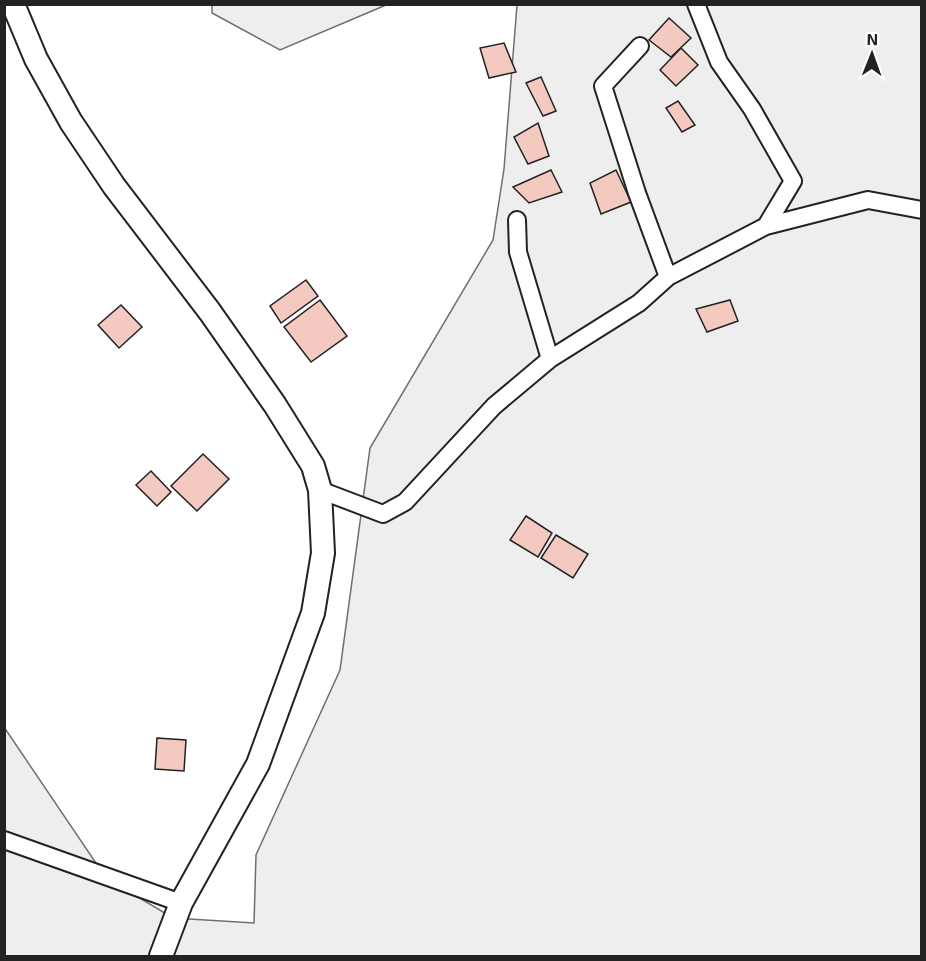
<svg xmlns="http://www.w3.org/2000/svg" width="926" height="961" font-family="'Exo 2',sans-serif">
<rect width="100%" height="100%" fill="#fff"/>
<path fill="#eee" stroke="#6f6f6f" stroke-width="1.5" d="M212 5V4L386 5 280 50 212 13Z
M517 5H921V956H5L4 727 106 878 173 918 254 923 256 855 340 670 370 448 493 240 504 169Z"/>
<path fill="#f3c9c0" stroke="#222" stroke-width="1.5" d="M669 18 691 38 671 57 649 40Z
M504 43 516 72 489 78 480 48Z
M681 48 698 65 676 86 660 70Z
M541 77 556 111 543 116 526 83Z
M678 101 695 125 682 132 666 108Z
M538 123 549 156 528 164 514 137Z
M551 170 562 192 529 203 513 187Z
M616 170 631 202 601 214 590 183Z
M306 280 318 296 281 323 270 306Z
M320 300 347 336 311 362 284 327Z
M730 300 738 321 707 332 696 309Z
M121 305 142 327 119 348 98 325Z
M203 454 229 479 197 511 171 486Z
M151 471 171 492 157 506 136 485Z
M526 516 552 533 538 557 510 540Z
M556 535 588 554 573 578 541 558Z
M157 738 186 740 184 771 155 769Z"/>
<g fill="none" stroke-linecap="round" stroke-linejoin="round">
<g stroke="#222" stroke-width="20">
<path id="street" d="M696 4 719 62 752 109 793 181 766 226
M640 46 603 86 637 193 668 277
M517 220 518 252 550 359
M320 490 383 514 405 502 494 406 550 359 639 303 668 277 766 226 868 200 922 210
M4 840 181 903"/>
</g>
<g stroke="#222" stroke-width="26">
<path id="secondary" d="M13 4 36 59 71 122 114 186 210 312 275 405 313 466 320 490 323 553 313 613 258 764 181 903 161 956"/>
</g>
<use href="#street" stroke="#fff" stroke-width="16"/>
<use href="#secondary" stroke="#fff" stroke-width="22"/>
</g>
<rect width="926" height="961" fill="none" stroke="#222222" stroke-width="12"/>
<g transform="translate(872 54) rotate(1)" stroke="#ffffff" stroke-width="4.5" paint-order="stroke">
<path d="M0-4.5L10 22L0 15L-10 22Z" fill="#222222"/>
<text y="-9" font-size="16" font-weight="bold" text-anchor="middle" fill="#222222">N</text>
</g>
</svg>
